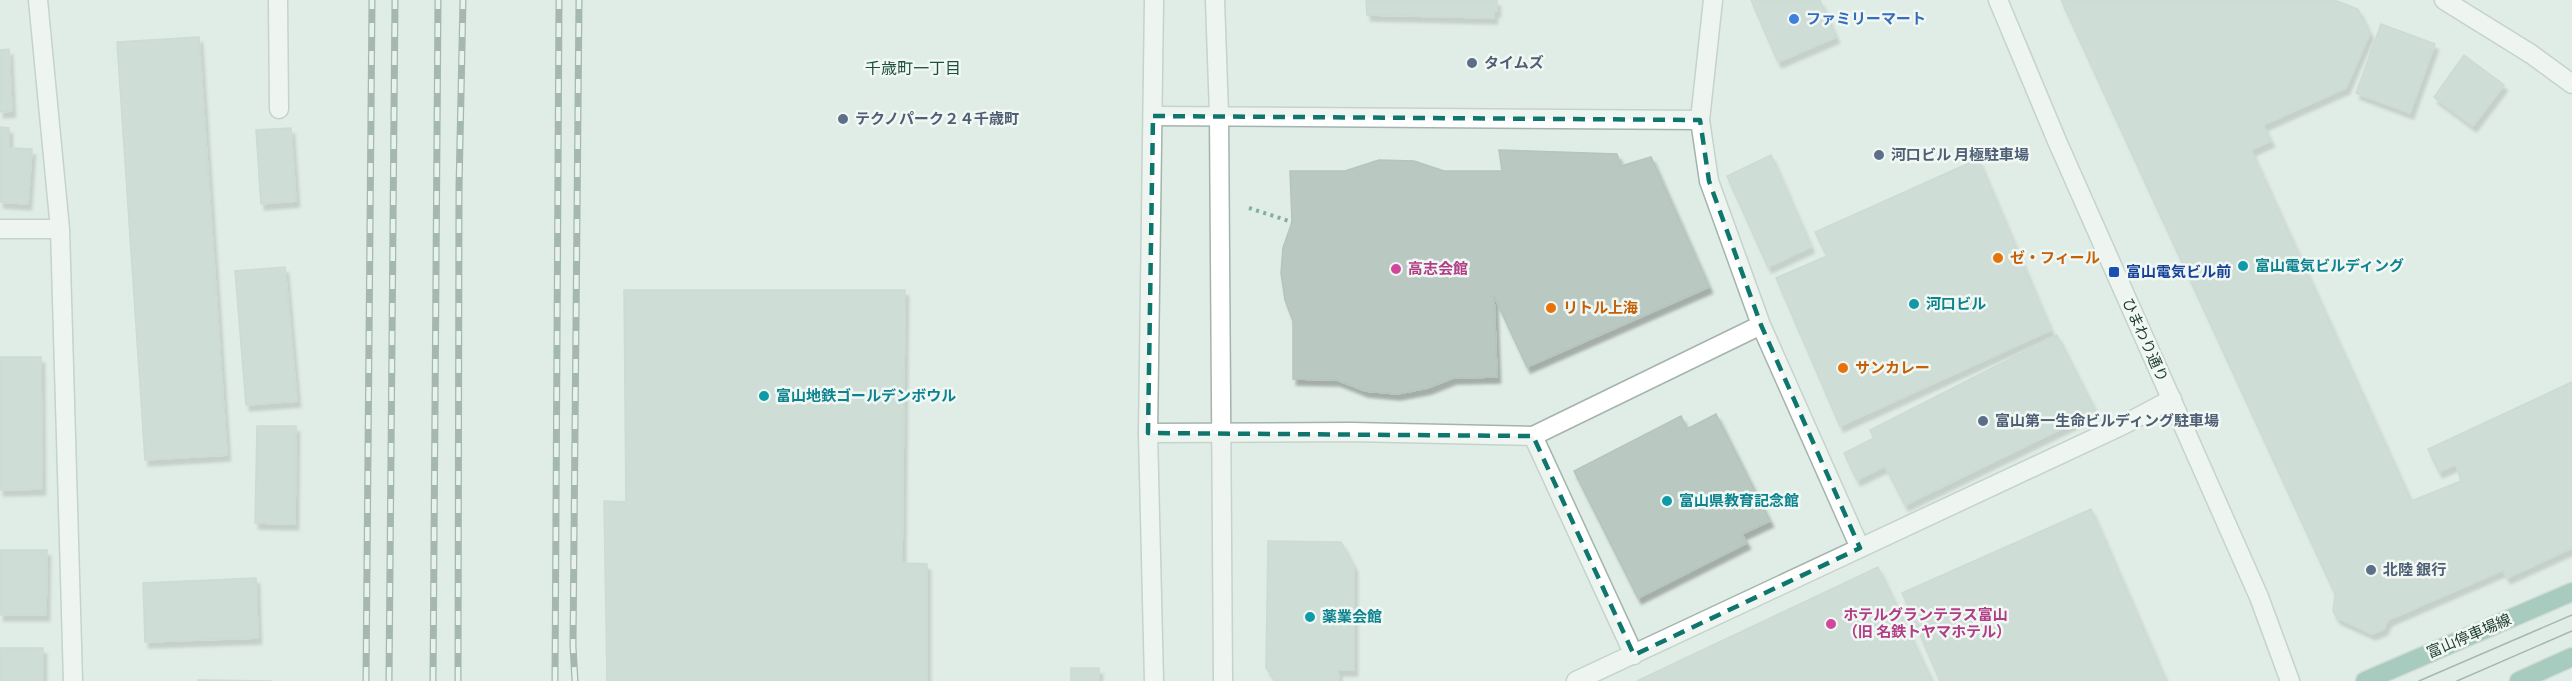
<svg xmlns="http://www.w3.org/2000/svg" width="2572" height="681" font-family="'Fira Sans Condensed','Noto Sans JP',sans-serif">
<defs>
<filter id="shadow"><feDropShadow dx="3.5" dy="6" stdDeviation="1.5" flood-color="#0004"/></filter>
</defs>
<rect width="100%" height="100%" fill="#e0ece6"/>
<path fill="#b9c9c2" stroke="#b3c5bc" stroke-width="1.5" filter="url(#shadow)" d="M1366 0H1497V11H1494V18L1367 15Z
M1751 0H1820L1836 37 1778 62Z
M2061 0H2334L2358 9 2370 33 2346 88 2263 125 2271 141 2251 150 2411 501 2461 481 2456 464 2439 472 2428 449 2572 382V548L2507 578 2503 570 2388 620 2384 629 2372 634 2337 618 2333 611 2335 594Z
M2381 24 2435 44 2410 113 2356 93Z
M199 37 227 455 145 460 117 42Z
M9 49 12 111 0 112V50Z
M2464 55 2504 85 2473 126 2434 97Z
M0 127 9 128V148L32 149 28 204 0 202Z
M291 128 296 201 261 204 256 130Z
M1499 150 1617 154 1621 166 1651 157 1709 287 1527 367 1494 296 1497 377 1453 378 1428 388 1397 394 1365 391 1337 380 1293 379V321L1285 300 1281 273 1283 248 1292 222 1290 171H1345L1379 160 1414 161 1444 171H1502Z
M1771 155 1811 247 1768 267 1727 176Z
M1978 159 2051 330 1840 426 1776 278 1827 256 1815 232Z
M285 267 297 401 246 405 235 271Z
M624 290H905L902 563 927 564V681H607L604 501 626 502Z
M2057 335 2096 412 1905 505 1885 466 1857 480 1844 453 1874 438 1870 430Z
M0 357H41L42 489 0 490Z
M1716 414 1770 521 1742 534 1747 543 1638 598 1574 471 1681 416 1687 429Z
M257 426H296L295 524 255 523Z
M2091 509 2166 681H1940L1902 593Z
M1268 541 1341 542 1354 566V670H1338L1339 681H1274V677L1266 668Z
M0 550H47L46 615H0Z
M1878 567 1932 681H1637Z
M256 578 258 638 145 642 143 583Z
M0 648H43V681H0Z
M1071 668H1099V681H1071Z
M198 680 272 681H198Z"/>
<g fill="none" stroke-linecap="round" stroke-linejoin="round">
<g stroke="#a3b4ad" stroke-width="21">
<path id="minor" d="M38 0 60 229 73 681
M278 0 279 109
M1713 0 1700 120 1709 181 1761 325 1860 548
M1153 116 1700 120
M0 229H60
M1148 433 1352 432 1533 436 1761 325
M1533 436 1634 655
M1576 681 2123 425 2172 399"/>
</g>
<g stroke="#a3b4ad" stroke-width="21">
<path id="tertiary" d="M1215 0 1219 115 1223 681
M1998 0 2057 141 2259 597 2290 681
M2444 0 2531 54 2572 84
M1154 681 1148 433 1154 0"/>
</g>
<g stroke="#c1c9c6" stroke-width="21">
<path id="primary" d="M2365 681 2572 592
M2519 681 2572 657"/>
</g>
<path stroke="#80b09e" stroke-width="4" stroke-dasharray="3 4.5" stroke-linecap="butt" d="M1249 208 1292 222"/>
<use href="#minor" stroke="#fff" stroke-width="18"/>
<use href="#tertiary" stroke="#fff" stroke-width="18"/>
<use href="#primary" stroke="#63a38e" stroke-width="18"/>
<path stroke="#5b786e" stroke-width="1.5" d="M2419 681 2572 615
M2457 681 2572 631"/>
<g stroke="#5b786e" stroke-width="7">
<path id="rail" d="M366 681 372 0
M389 681 395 0
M433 681 438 0
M458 681 459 188 463 0
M555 681 559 0
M575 681 573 646 579 0"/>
</g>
<use href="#rail" stroke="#f1f8f4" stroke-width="4.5" stroke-dasharray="14" stroke-linecap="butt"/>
</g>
<path d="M0 0H2572V681H0ZM1153 116 1700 120 1709 181 1761 325 1860 548 1634 655 1533 436 1148 433Z" fill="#e0ece6" fill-opacity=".55" fill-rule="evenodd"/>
<path fill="none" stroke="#0f766e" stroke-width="4.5" stroke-dasharray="12 8" stroke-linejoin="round" d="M1153 116 1700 120 1709 181 1761 325 1860 548 1634 655 1533 436 1148 433Z"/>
<circle fill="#3f7fe0" stroke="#f1f8f4" stroke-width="2" cx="1794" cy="19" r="6"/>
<g fill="#5c6f8a" stroke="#f1f8f4" stroke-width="2">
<circle cx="1472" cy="63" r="6"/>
<circle cx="843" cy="119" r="6"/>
<circle cx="1879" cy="155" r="6"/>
<circle cx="1983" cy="421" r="6"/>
<circle cx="2371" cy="570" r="6"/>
</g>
<g fill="#e8710a" stroke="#f1f8f4" stroke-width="2">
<circle cx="1998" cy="258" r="6"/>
<circle cx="1551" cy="308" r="6"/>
<circle cx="1843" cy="368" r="6"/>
</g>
<g fill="#0f9aa8" stroke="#f1f8f4" stroke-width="2">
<circle cx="2243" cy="266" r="6"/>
<circle cx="1914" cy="304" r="6"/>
<circle cx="764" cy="396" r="6"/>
<circle cx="1667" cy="501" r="6"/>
<circle cx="1310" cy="617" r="6"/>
</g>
<g fill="#d1479c" stroke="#f1f8f4" stroke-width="2">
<circle cx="1396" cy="269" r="6"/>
<circle cx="1831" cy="624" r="6"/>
</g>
<rect fill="#1a4fb4" stroke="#f1f8f4" stroke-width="2" x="2108" y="266" width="12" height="12" rx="3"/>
<g text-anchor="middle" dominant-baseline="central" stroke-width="5" stroke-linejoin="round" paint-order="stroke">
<g font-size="15" font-weight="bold" fill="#366cbe" stroke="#f1f8f4" text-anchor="start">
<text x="1806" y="19">ファミリーマート</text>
</g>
<g font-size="15" font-weight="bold" fill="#4e5e75" stroke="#f1f8f4" text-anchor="start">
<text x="1484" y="63">タイムズ</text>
<text x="855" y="119">テクノパーク２４千歳町</text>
<text x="1891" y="155">河口ビル 月極駐車場</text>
<text x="1995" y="421">富山第一生命ビルディング駐車場</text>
<text x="2383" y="570">北陸 銀行</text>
</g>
<g font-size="15" font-weight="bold" fill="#c56008" stroke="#f1f8f4" text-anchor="start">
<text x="2010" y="258">ゼ・フィール</text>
<text x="1563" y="308">リトル上海</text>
<text x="1855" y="368">サンカレー</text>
</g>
<g font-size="15" font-weight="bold" fill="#0d838f" stroke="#f1f8f4" text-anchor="start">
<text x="2255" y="266">富山電気ビルディング</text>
<text x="1926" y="304">河口ビル</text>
<text x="776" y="396">富山地鉄ゴールデンボウル</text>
<text x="1679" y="501">富山県教育記念館</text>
<text x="1322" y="617">薬業会館</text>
</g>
<g font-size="15" font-weight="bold" fill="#b23c85" stroke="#f1f8f4" text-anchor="start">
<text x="1408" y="269">高志会館</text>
<text x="1843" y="615">ホテルグランテラス富山<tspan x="1843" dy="17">（旧 名鉄トヤマホテル）</tspan></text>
</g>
<g font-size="15" font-weight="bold" fill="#164399" stroke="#f1f8f4" text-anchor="start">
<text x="2126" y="272">富山電気ビル前</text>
</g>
<g font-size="15" fill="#203d33" stroke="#f1f8f4">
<text transform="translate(2145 340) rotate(66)">ひまわり通り</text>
<text transform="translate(2469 636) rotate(-23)">富山停車場線</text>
</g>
<g font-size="16" fill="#1c4f3f" stroke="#f1f8f4">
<text x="913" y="68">千歳町一丁目</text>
</g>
</g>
</svg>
